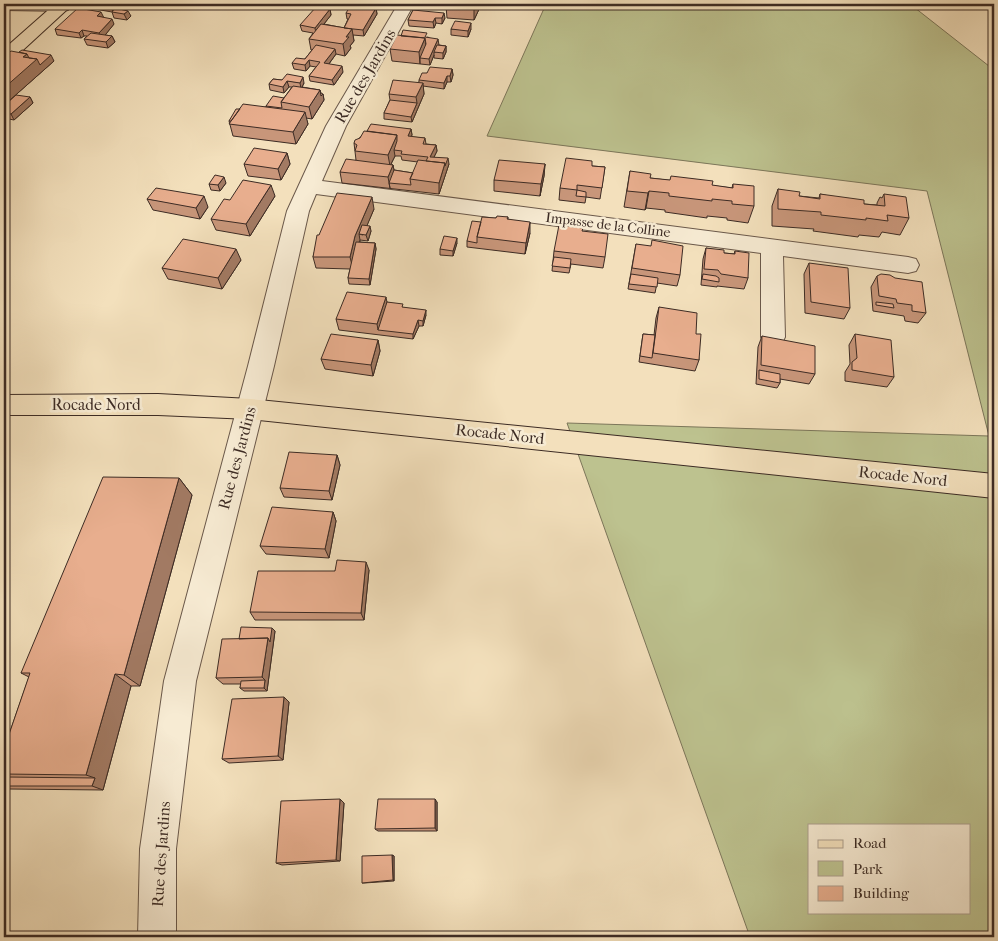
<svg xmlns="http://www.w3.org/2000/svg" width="998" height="941" font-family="'IM FELL French Canon',serif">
<rect width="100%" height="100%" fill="#f3e0bc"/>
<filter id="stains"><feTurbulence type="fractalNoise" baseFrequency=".004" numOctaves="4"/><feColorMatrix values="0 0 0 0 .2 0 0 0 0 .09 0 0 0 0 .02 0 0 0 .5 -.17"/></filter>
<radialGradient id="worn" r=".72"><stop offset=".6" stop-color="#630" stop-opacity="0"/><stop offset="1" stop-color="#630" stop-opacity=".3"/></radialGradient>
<path fill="#bdc28f" stroke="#7c765a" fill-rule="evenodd" d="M546 4H910L994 70V937H750L567 423 989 436 927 191 487 136ZM809 825H969V912H809Z"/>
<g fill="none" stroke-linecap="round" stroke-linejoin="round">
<g stroke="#6a584a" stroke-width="2">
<path id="minor" d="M4 4H69L70 6 68 10 62 11 4 10Z
M398 4H414L346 126 322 181 908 257 916 259 919 265 916 271 908 273 783 256 785 337 782 343 773 346 764 343 761 337V253L316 194 309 211 274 366 196 681 176 849V937H138L140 849 164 681 248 366 287 211 326 126Z"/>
</g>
<g stroke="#3c2b24" stroke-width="2">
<path id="major" d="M55 4H73L10 62 4 63V49Z
M158 394 250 399 994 474V498L250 419 158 415H4V395Z"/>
</g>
<use href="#minor" fill="#f7ebd3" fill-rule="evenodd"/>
<use href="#major" fill="#f3e0bc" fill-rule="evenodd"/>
</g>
<path fill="#c8967a" stroke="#3c2b24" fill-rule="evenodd" d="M87 4H123L117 9 131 16 127 20 114 18 112 12 89 8Z
M447 4H481V5L474 20 447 18 446 6Z
M376 8 377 14 364 36 353 35 354 41 350 46 351 48 345 56 336 54 329 64 343 72 334 85 310 81 309 76 316 67 310 66 306 71 294 69 292 63 305 59 312 50H311L309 39 313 33 302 31 300 25 330 9 331 15 324 24 344 28 348 19H347L346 13Z
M413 10 445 18 442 24 436 23 434 28 409 26 408 20Z
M103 17 114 24 105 35 112 36 115 42 108 48 87 45 84 39 87 36H84L81 38 57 35 55 29Z
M451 29H471L468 37 451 35Z
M428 37 439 45 446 46V52L443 59 434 58V55L430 65 392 61 390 49Z
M4 57 54 61 10 100 4 99Z
M452 69 453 75 451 82H447L444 89 423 86 424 94 412 122 384 119V113L390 100 389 94 419 82V80L427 73Z
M273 79 304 83 302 87 320 90 321 93 323 94 324 100 312 119 306 118 308 124 296 144 233 136 229 121 239 109 266 107V106L284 98 292 87H289L284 93 270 90 269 84Z
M30 97 33 103 14 120 4 118V106Z
M411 129 412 135 411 137 425 138 426 144 436 145 437 151 434 157 449 164 439 194 342 183 340 172 356 160 354 143 367 131ZM395 156H401L402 160 418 162 413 173 394 170 393 165 391 164Z
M287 153 290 164 281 180 248 176 244 164Z
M545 164 544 176 540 196 494 191V180Z
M592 166 605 167 600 199 586 197 585 203 559 200 560 188Z
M630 171 650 178 732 188 733 184 754 206 748 223 727 220V218L707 216V218L665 212V210L646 208 645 210 624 207Z
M226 183 220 191 211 190 209 184Z
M778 189 799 196 819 198 820 194 864 204 877 205V203L880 197 882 198 884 194 909 218 900 235 882 232 879 237 859 235 858 237 813 231 814 229 772 226V206Z
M275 196 250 236 216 230 211 219Z
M147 199 208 207 200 219 153 210Z
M374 209 367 225 371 231 368 241 360 240V242L375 243 376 249 370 285 349 284 348 278 350 269 316 268 313 257 319 235Z
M508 217V219L530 233 525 254 467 247V241L481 222 496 218Z
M582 231 605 257 603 268 571 264 569 273 552 271 554 251Z
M457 243 453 256 440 255V249Z
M636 244 680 275 677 286 657 283 655 293 628 289Z
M706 248 724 253 734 254 735 251 748 278 744 289 717 286V287L701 285 703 259Z
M241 260 222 289 168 279 162 268Z
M809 263 850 308 844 319 805 313 804 274Z
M877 276 926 313 918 323 905 321 904 316 873 311 871 287Z
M387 302 426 315 423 326H419L413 339 339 330 336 319Z
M659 307 696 334 699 360 695 371 639 362 643 334 654 335 656 318Z
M855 334 894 377 887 387 845 381V372L850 364 849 345Z
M762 336 815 374 809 384 780 379V383L777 388 756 384 758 347Z
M378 340 380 351 373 376 325 369 321 359Z
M337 455 340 465 332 500 284 497 280 488Z
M179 478 192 495 140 686H131L103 790 9 789 4 788V749L29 677 21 673Z
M333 512 336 521 329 558 266 554 260 546Z
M369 570 364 620H255L250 612 335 571Z
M275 631 267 691H244L240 688 241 684H223L216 678 239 639Z
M284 697 289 702 283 760 229 763 222 759Z
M437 802V831H378L375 829Z
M344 803 340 861 282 865 276 863Z
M392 855 394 856V881L364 883H362Z"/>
<path fill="#a27a63" stroke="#3c2b24" d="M110 4H123L113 12Z
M476 4H481V5L474 20V9Z
M376 8 377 14 364 36 363 30Z
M330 9 331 15 316 34 315 28Z
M128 11 131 16 127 20 124 14Z
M101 12 104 18 97 16Z
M444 13 445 18 442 24V18Z
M435 18 436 23 434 28 433 22Z
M112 19 114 24 102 39 99 33Z
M471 23V29L468 37V31Z
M352 29 354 41 350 46 351 48 345 56 343 44 346 37Z
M82 30 84 36 81 38 79 33Z
M112 36 115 42 108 48 106 42Z
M425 38 426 50 420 58V64L419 52Z
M438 39 439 45 436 52H434V55L430 65 429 59Z
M446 46V52L443 59V53Z
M335 49 336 54 325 69 324 63Z
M27 54 37 59 51 55 54 61 10 100 4 88 23 57Z
M309 60 310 66 306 71 305 65Z
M342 66 343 72 334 85 332 80Z
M452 69 453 75 451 82 450 76Z
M447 76V82L444 89V83Z
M303 77 304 83 301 89 300 83Z
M287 81 289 87 284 93 283 87Z
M423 83 424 94 412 122 411 117 417 103 416 97Z
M320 90 321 96 323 94 324 100 312 119 309 107Z
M30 97 33 103 14 120 11 114Z
M305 112 308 124 296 144 293 132Z
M411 129 412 135 408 142V136Z
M397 135 398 147 394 150 395 156 390 166 388 155Z
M436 145 437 151 431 163 430 157Z
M287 153 290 164 281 180 278 169Z
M448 158 449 164 439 194V183L445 163Z
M545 164 544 176 540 196 541 184Z
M393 165 395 176 389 183 390 188 388 177Z
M224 177 226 183 220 191 218 185Z
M271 185 275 196 250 236 246 224Z
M649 191 646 208 645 210 648 193Z
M204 196 208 207 200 219 196 208Z
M372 197 374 209 363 235 359 234 360 240 357 247 353 269 350 257 355 236Z
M530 222V233L525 254 526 243Z
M370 226 371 231 368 241 366 235Z
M457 238V243L453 256V251Z
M375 243 376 249 370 285 369 279Z
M236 249 241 260 222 289 218 278Z
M386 297 388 308 378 330 377 324Z
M426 310V315L423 326V321Z
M418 320 419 326 413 339V334Z
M378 340 380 351 373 376 371 365Z
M337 455 340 465 332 500 329 491Z
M179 478 192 495 140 686 124 675Z
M333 512 336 521 329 558 325 549Z
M366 562 369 570 364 620 361 613Z
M272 628 275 631 267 691 264 688 265 680 262 677 268 638Z
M115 674 131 686 103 790 92 786 95 778 86 775Z
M284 697 289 702 283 760 278 756Z
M340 799 344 803 340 861 336 860Z
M435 799 437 802V831L435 828Z
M392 855 394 856V881L393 880Z"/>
<path fill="#e8ae8e" stroke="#3c2b24" d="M447 4H476L474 9 446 6Z
M351 5 376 8 363 30 344 28 351 14 346 13Z
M316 7 330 9 315 28 300 25Z
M78 8 101 12 97 16 112 19 99 33 82 30 79 33 55 29Z
M115 8 128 11 124 14 112 12Z
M413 10 444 13 442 18H435L433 22 408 20Z
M455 21 471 23 468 31 451 29Z
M321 24 352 29 346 37H349L343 44 309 39Z
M403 30 427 33 425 37 438 39 429 59 420 58 426 44 425 38 401 36Z
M91 33 112 36 106 42 84 39Z
M397 35 425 38 419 52 390 49Z
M316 45 335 49 324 63 342 66 332 80 309 76 320 62 309 60 305 65 292 63 296 58 305 59Z
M437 45 446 46 443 53 434 52Z
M22 50 51 55 40 65 37 59 29 58 27 54 19 52Z
M11 51 27 54 23 57 37 59 4 88V57Z
M430 67 452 69 450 76H447L444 83 419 80 422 73H427Z
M287 74 303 77 300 83 287 81 283 87 269 84 273 79 282 80Z
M393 80 423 83 416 97 389 94Z
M293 86 320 90 309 107 281 102Z
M16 95 30 97 11 114 4 113V106Z
M273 96 284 98 281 102 282 108 266 106Z
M390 100 417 103 411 117 384 113Z
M243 104 305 112 293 132 229 124Z
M236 109H240L231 121H229Z
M371 124 411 129 408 136 425 138 423 144 436 145 430 157 448 158 445 166V163L426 161 428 157 401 154 402 151 394 150 397 141V135L367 131Z
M364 131 397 135 388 155 355 151 357 145 354 143 355 140 360 138Z
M254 148 287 153 278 169 244 164Z
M566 158 592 161V166L605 167 602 188 577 185V190L560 188Z
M346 159 393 165 388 177 340 172Z
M418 160 445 163 439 183 410 179Z
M499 160 545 164 541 184 494 180Z
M394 170 413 173 410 179 411 185 389 183Z
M630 171 651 174 650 178 670 180 671 176 713 181 712 185 733 188V184L754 186V206L732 204V201L712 199V201L669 196V193L649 191 648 193 627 191Z
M215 175 224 177 218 185 209 184Z
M243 180 271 185 246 224 211 219 224 199 230 200Z
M156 188 204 196 196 208 147 199Z
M778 189 800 192 799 196 820 199V194L864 200V204L885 206 884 194 906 197 909 218 887 215 888 221 866 218V220L821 215V212L778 209Z
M577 190 586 192V197L576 196Z
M337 193 372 197 355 236 350 257H313L317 235H319Z
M497 216 508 217 507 219 530 222 526 243 477 237 482 217 496 218Z
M472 221 481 222 477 237V243L467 241Z
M362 225 370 226 366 235 359 234Z
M559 225 583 228 582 231 608 234 605 257 554 251Z
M444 236 457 238 453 251 440 249Z
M183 239 236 249 218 278 162 268Z
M652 240 683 246 680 275 632 268 636 244 651 246Z
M356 242 375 243 369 279 348 278Z
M706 248 724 250V253L735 254V251L749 253 748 278 721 274 718 270 704 269Z
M554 257 571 259 570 268 552 266Z
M809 263 848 268 850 308 811 302Z
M631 274 658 278 657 287 629 284Z
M703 274 716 276 719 278V282L702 279Z
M881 274 890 275 895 278 922 282 926 313 912 311V305L897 303 896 299 879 296 877 276Z
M347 292 386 297 377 324 336 319Z
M387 302 403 304 402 307 426 310 423 321 418 320 413 334 378 330Z
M876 302 893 304 894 308 876 305Z
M659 307 697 313 696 334H701L699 360 653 353Z
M331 334 378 340 371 365 321 359Z
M643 334 655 335 652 358 640 356Z
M855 334 891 340 894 377 852 370V362L857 358Z
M762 336 815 346V374L761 365Z
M759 370 780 374V383L759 379Z
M289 452 337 455 329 491 280 488Z
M103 477 179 478 124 675 115 674 86 775 4 774V749L30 673H21Z
M272 507 333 512 325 549 260 546Z
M337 560 366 562 361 613 250 612 258 571H335Z
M241 627 272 628 270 642 268 638 239 639Z
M268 638 262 677 216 678 222 639Z
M265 680 264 688H240L241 681Z
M284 697 278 756 222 759 232 699Z
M4 776 7 777 95 778 92 786H4Z
M340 799 336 860 276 863 281 801Z
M378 799H435V828L375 829Z
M392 855 393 880 362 883V856Z"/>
<g text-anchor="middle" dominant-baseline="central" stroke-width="5" stroke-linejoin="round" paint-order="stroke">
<g font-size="14" fill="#3c2b24" stroke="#f7ebd3">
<text transform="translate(608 225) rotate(7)">Impasse de la Colline</text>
</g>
<g font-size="16" fill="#3c2b24" stroke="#f7ebd3">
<text transform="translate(365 76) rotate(-60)">Rue des Jardins</text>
<text x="96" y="404">Rocade Nord</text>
<text transform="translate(500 434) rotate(6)">Rocade Nord</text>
<text transform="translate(237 458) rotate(-75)">Rue des Jardins</text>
<text transform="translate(903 476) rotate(6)">Rocade Nord</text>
<text transform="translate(161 854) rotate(-86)">Rue des Jardins</text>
</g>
</g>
<rect width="998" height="941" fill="none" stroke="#f3e0bc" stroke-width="20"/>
<rect x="5" y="5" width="988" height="931" fill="none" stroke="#3c2b24" stroke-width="2.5"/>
<rect x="10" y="10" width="978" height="921" fill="none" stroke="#3c2b24"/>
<rect x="808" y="824" width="162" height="90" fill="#f7ebd3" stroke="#ac9e8d"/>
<rect x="818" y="840" width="25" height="8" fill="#f3e0bc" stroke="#ac9e8d"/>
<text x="853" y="848" font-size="15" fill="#3c2b24">Road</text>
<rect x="818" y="861" width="25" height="15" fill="#bdc28f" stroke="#ac9e8d"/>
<text x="853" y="874" font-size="15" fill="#3c2b24">Park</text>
<rect x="818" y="886" width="25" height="15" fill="#e8ae8e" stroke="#ac9e8d"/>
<text x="853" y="898" font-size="15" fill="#3c2b24">Building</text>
<rect width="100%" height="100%" filter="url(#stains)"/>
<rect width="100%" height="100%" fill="url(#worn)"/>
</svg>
